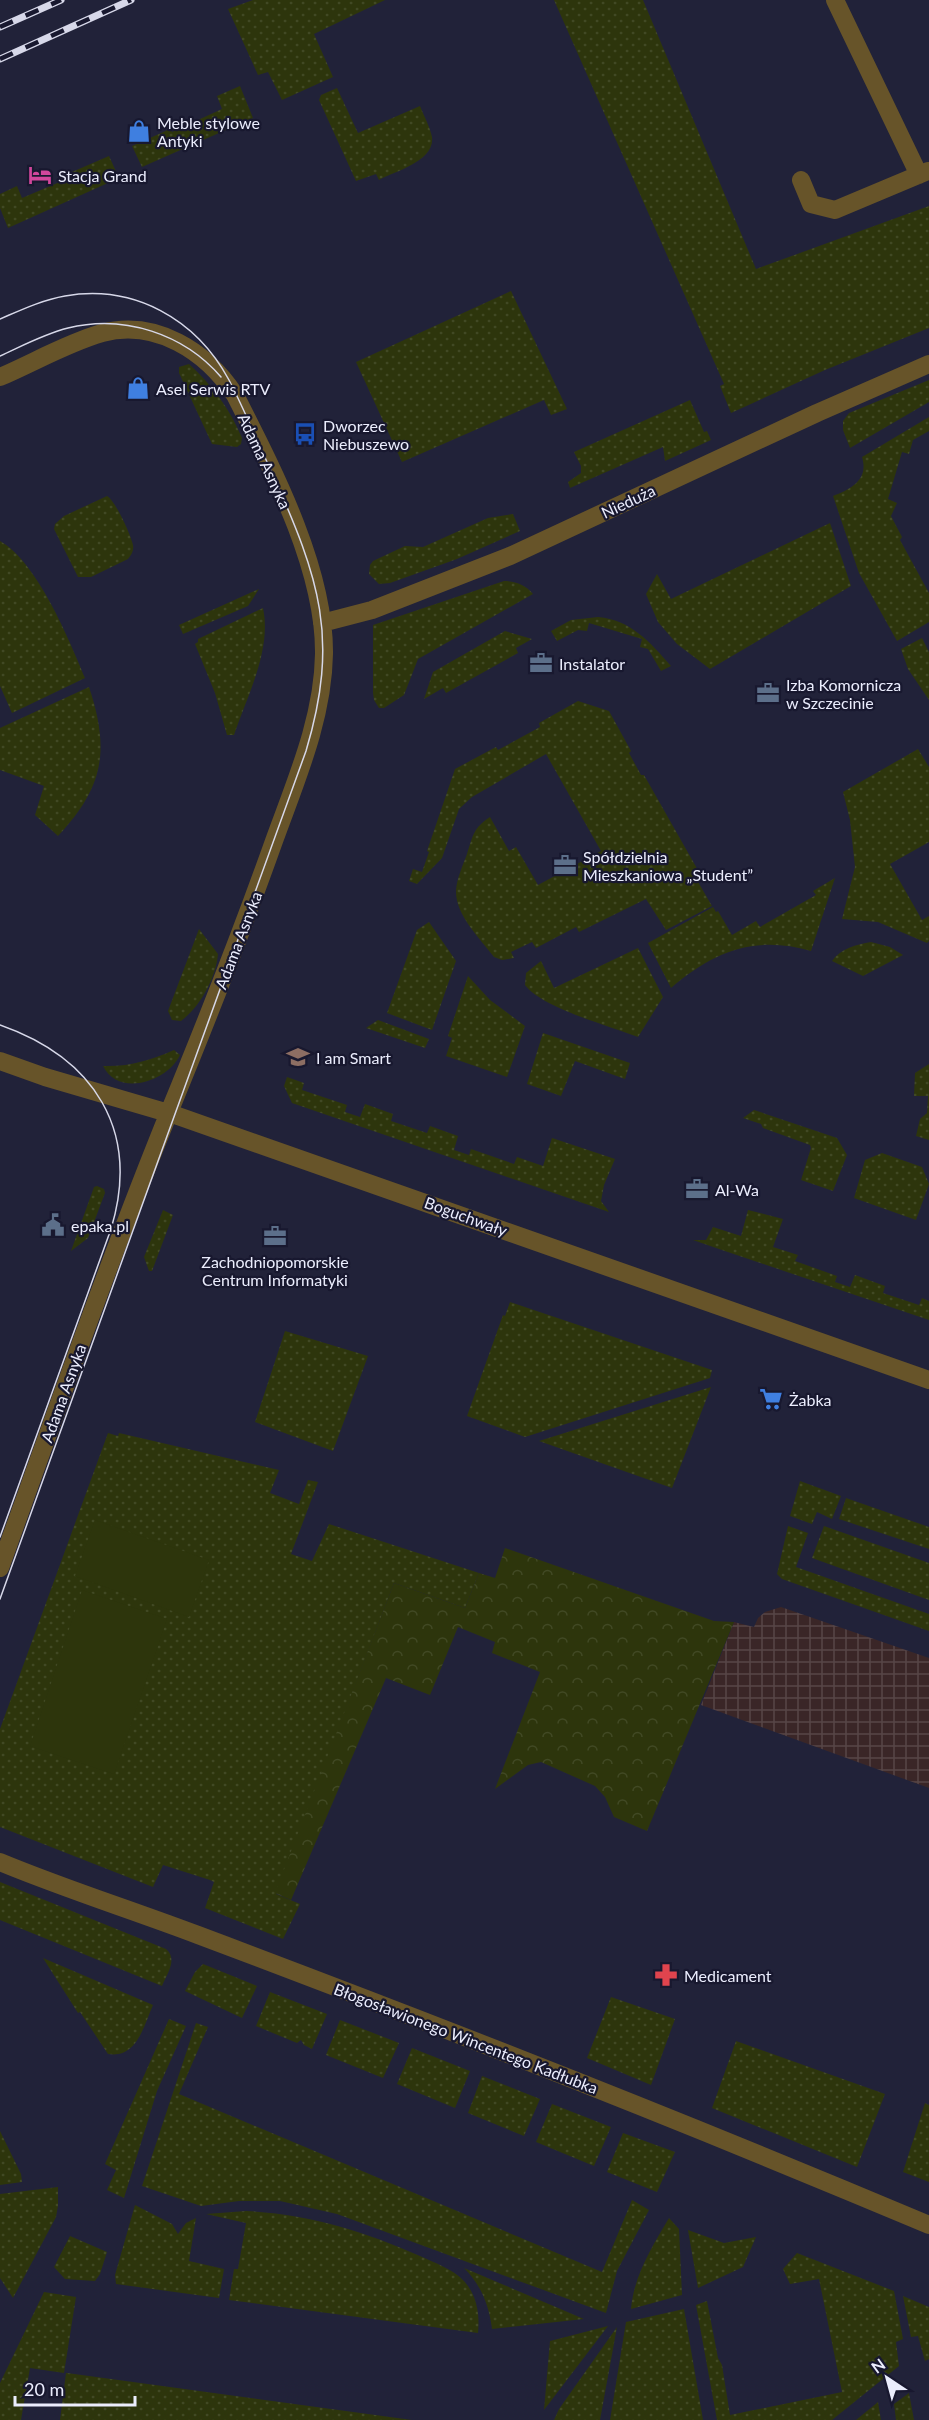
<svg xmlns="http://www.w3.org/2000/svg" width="929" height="2420" font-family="Lato,sans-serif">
<defs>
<pattern id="industrial-grid" width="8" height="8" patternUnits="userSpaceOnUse" patternTransform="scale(1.5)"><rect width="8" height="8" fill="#3a2627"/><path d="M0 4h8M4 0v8" fill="none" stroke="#574647"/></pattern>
<pattern id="grass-dots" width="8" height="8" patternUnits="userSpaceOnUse" patternTransform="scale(1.5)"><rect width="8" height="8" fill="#2d350c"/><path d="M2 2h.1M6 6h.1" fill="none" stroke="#414924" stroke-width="1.8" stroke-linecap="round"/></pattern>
<pattern id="forest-crowns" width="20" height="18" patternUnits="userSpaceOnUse" patternTransform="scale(1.5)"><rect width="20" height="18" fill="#2d350c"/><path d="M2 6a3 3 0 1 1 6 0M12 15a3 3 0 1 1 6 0" fill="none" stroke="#414924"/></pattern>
</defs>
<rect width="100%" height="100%" fill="#212239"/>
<path fill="url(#industrial-grid)" d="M781 1607 929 1658V1788L701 1705 734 1622 754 1627 758 1618 765 1612Z"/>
<path fill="url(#grass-dots)" d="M253 0H385L314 34 333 77 282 100 268 72 258 75 228 9Z
M554 0H643L756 269 929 206V328L825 370 731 413 720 386 724 384Z
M240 86 253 118 142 167 132 146 170 129 172 132 222 109 217 96Z
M337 88 358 133 420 106C424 116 430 127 432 137 435 161 396 171 379 180L376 174 356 181 319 100 321 95Z
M109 156 119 178 8 228 0 208V194L17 186 22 198 74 176 72 172Z
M511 291 567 409 551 415 544 400 402 462 356 362Z
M189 364C213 386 230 409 242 438L241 444 237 447 212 444 179 373V367Z
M929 380V402L850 448 843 430V421L849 413Z
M690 400 704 432 707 431 711 440 665 461 663 447 570 488 568 482 581 473V466L574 452Z
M929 417V431L913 440 909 454 902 452 888 499 897 503 891 516 902 537 900 540 929 593V622L897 641 859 573 833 496C851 489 869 480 862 457Z
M107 496C115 500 131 535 133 545 134 550 132 554 128 559L91 577H78L54 529 55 524 64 516Z
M513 514 520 531 457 559 390 583 379 584 369 574 370 565 373 561 405 546 423 547 488 518Z
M830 523 851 586 710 669 677 644 658 622 646 594 657 574 671 599Z
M0 541C37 562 69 639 85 678L12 713 0 686Z
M504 581C515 581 526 585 533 594L418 659 404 695 384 708H379L374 700 373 693V625Z
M259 589 248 606 183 634 179 625Z
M263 608C272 650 247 696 234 735H227L215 693 195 644 198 642V639Z
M598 617C631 620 650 642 671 666L661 671 648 649 640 647 642 639 589 623 587 631 578 630 557 641 551 631 571 620Z
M505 631 532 639 516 648 518 653 446 693 443 688 424 699 433 672Z
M922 638 929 652V700L908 669 901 649Z
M89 687C110 750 104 787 58 836L35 815 44 786 0 770V728Z
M578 701 609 711 631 751 629 753 641 775H644L699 872 694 875 712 906 666 930 646 899 579 932 576 927 536 948 532 942 511 952 514 958 502 960 494 957C480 938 455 915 456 890 457 878 463 865 467 854 473 836 473 828 490 817L509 851 516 847 538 885 601 851 546 754 472 797 459 809 442 858 417 884 409 881 413 869 422 872 429 852 427 851 455 769 496 747 498 750 540 727 539 723Z
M918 749 929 767V842L890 864 922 920 929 916V941L927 943 878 922 842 919 855 867 850 820 843 792Z
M835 878 811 951C755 935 714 951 671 988L648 943 713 907 716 912 718 911 732 935 756 921 760 927 816 895 813 891Z
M429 922 456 961 432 1030 387 1013 417 930Z
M199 929 218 954C216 978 200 1007 181 1021L172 1020 168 1011Z
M871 942 890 947 903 955 863 976 832 961C840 949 857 944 871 942Z
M638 948 663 997 638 1037C610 1026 542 1008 525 985L526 973 541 961 554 988Z
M468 976 490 1000 525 1026 507 1077 446 1056 452 1038 448 1036Z
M378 1020 429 1039 425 1048 366 1028Z
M543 1033 630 1063 625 1079 575 1061 561 1096 527 1084Z
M174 1050 180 1055C168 1081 119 1098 103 1066 129 1067 151 1060 174 1050Z
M929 1064V1140L916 1136 920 1119 927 1113 928 1096H914L915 1073Z
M287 1077 304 1083 302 1090 347 1105 345 1112 360 1117 365 1104 393 1114 391 1121 427 1133 430 1126 458 1136 454 1150 469 1155 471 1149 514 1164 517 1157 543 1166 552 1138 615 1159 604 1185 601 1201 609 1212 292 1103 284 1086Z
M754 1110 837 1138 847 1155 833 1191 801 1180 811 1148 810 1145 763 1128 761 1124 743 1118Z
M882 1153 922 1167 929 1184 916 1220 854 1198 865 1160Z
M97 1186 104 1189 105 1193 88 1238 71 1251 94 1187Z
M163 1210 173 1215 152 1271H149L144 1257Z
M748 1210 783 1219 773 1247 798 1255 795 1261 837 1276 835 1282 850 1287 855 1275 885 1286 883 1293 919 1305 922 1298 929 1301V1320L716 1248 693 1240H706L713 1227 741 1236Z
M510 1302 712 1370 710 1378 525 1437 467 1416 503 1315 505 1316Z
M285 1331 368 1356 333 1451 255 1422Z
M711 1387 672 1488 539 1441Z
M108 1433 118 1436 119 1433 279 1470 270 1493 299 1504 308 1480 318 1482 291 1554 312 1561 329 1524 479 1573 465 1608 394 1583 276 1894 300 1904 283 1939 205 1908 214 1882 210 1880 163 1865 153 1887 0 1827V1729Z
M800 1481 841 1496 832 1519 817 1512 812 1524 790 1516Z
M846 1498 929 1527V1549L839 1519Z
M788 1526 808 1533 796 1567 929 1614V1631L782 1579 777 1574Z
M824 1526 929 1563V1600L812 1558Z
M0 1882 166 1949C178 1959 167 1974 162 1986L0 1920Z
M43 1958 153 2005C144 2025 137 2059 108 2054L80 2012 78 2013Z
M203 1964 257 1986 242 2018 185 1991 195 1972Z
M270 1992 327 2014 312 2049 304 2045 301 2040 297 2043 256 2026Z
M611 1997 675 2019 651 2085 587 2058Z
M169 2019 186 2026 157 2091 124 2198 107 2190 116 2170 105 2164Z
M340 2020 399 2043 383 2078 326 2055Z
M196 2023 208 2027 179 2094 602 2272 632 2200 649 2210 617 2271 606 2313 337 2214 280 2201H239L201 2206 142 2186Z
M736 2041 885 2094 857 2167 712 2108Z
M412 2048 470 2071 455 2108 397 2084Z
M482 2076 540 2099 524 2136 468 2113Z
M925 2103 929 2105V2182L903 2172Z
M552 2104 611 2127 594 2166 536 2142Z
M0 2131 21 2174 22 2182 0 2185Z
M623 2133 675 2152 657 2192 607 2172Z
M58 2187V2206L56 2217 13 2298 0 2278V2194Z
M135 2205 172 2224 178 2234 186 2223 196 2218 189 2261 224 2269 219 2298 116 2284 115 2275Z
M246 2211C307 2214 364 2231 420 2256 435 2263 453 2269 464 2281 477 2295 480 2315 478 2333L229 2300 234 2269H238L246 2223 206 2214Z
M669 2218 679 2229 682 2295 631 2309C634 2275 652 2247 669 2218Z
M688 2230 724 2243 756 2237 743 2267 698 2288Z
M70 2236 107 2252 100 2274 95 2281 65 2279 54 2267Z
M797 2253 894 2291 903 2339 896 2342 899 2366 832 2420H717L696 2305 707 2301 718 2358 722 2365 730 2415 842 2392 819 2279 790 2284 783 2269Z
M464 2268 584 2319 492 2329C489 2305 481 2285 464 2268Z
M44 2292 76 2297 64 2373 30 2368 21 2420H0V2383Z
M903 2296 929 2307V2359L925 2361 918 2336 911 2337Z
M684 2309 703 2420H610L626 2322Z
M608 2326 544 2410 550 2341Z
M617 2327 600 2420H554L559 2409Z
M66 2373H67L412 2420H60Z
M909 2393 914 2420H896L894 2404Z
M878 2402 881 2420H856Z"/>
<path fill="url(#forest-crowns)" d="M505 1548 714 1621 734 1622 647 1831 614 1817 605 1797 595 1786 541 1762 528 1765 495 1789 540 1672 492 1653 495 1642 458 1627 430 1695 386 1678 291 1900 275 1893 394 1583 465 1608 479 1573 495 1578Z"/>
<path fill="#2d350c" d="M95 1520 209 1560 189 1617 75 1576Z
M82 1590 167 1619 114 1774 30 1746Z"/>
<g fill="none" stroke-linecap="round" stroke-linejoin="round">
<path stroke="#675429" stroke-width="18" d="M835 0 919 175
M801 180 811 204 835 210 928 171
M0 377C33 363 67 343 102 333 156 319 206 351 235 395 273 470 325 569 324 654 323 719 296 780 274 841 242 931 207 1020 170 1110 109 1260 55 1415 0 1568
M322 623 372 610 510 556 817 413 929 364
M0 1061 45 1077 175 1115 929 1380
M0 1862C65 1889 132 1910 198 1935 443 2027 687 2123 929 2225"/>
<path stroke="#d7d8e9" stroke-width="1.5" d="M0 319C21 310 42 300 65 296 134 284 196 319 229 380 245 411 258 443 273 475 319 578 340 638 306 751L0 1599
M0 356C22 346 44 334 68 328 124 314 184 334 221 377
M0 1025C94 1058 141 1130 111 1229L0 1537"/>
<g stroke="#d7d8e9" stroke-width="7">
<path id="rail" d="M0 27 61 0
M0 59 131 0"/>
</g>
<use href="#rail" stroke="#18182f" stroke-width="4.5" stroke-dasharray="14" stroke-linecap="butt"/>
</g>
<defs>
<g id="shop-bare" transform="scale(1.8)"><path d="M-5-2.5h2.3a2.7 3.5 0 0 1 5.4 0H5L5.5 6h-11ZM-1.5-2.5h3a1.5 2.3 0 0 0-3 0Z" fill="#3f7fe0" stroke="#18182f" stroke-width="2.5" paint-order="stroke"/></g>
<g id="hotel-bare" transform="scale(1.8)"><path d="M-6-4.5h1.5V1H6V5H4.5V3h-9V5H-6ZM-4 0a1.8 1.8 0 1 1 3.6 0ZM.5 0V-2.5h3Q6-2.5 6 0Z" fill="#d1479c" stroke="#18182f" stroke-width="2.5" paint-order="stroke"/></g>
<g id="bus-bare" transform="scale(1.8)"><path d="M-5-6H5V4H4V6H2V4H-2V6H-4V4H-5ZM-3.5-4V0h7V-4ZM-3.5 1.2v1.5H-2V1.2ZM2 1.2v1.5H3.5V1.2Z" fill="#1a4fb4" stroke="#18182f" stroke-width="2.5" paint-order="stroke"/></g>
<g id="office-bare" transform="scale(1.8)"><path d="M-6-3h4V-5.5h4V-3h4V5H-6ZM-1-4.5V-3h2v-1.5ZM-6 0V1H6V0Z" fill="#5c6f8a" stroke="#18182f" stroke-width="2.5" paint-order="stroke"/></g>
<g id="school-bare" transform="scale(1.8)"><path d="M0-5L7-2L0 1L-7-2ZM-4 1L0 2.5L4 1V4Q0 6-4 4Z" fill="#8d6e63" stroke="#18182f" stroke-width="2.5" paint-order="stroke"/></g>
<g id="civic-bare" transform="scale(1.8)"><path d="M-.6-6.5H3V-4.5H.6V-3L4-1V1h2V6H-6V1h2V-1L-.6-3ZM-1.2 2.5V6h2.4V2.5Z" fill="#5c6f8a" stroke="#18182f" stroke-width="2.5" paint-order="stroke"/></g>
<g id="supermarket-bare" transform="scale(1.8)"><path d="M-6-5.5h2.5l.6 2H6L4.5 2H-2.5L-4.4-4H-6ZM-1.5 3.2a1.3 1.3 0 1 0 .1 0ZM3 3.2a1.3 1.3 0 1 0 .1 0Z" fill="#3f7fe0" stroke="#18182f" stroke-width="2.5" paint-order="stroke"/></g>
<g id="pharmacy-bare" transform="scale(1.8)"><path d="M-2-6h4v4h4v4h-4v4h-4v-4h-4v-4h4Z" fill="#e0444e" stroke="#18182f" stroke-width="2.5" paint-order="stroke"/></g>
</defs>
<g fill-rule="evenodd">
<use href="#shop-bare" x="139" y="131"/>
<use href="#hotel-bare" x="40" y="175"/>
<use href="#shop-bare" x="138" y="388"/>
<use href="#bus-bare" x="305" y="434"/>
<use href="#office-bare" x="541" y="663"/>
<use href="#office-bare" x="768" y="693"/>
<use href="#office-bare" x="565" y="865"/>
<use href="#school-bare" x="298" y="1057"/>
<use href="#office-bare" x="697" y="1189"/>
<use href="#civic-bare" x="53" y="1225"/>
<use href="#office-bare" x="275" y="1236"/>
<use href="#supermarket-bare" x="771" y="1399"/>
<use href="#pharmacy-bare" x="666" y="1975"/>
</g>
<g text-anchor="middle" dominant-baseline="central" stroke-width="4.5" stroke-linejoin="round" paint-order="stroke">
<g font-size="16" fill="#ebedfd" stroke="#18182f" text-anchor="start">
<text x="157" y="122">Meble stylowe<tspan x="157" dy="18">Antyki</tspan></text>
<text x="58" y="175">Stacja Grand</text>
<text x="156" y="388">Asel Serwis RTV</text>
<text x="323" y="425">Dworzec<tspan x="323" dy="18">Niebuszewo</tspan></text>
<text x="559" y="663">Instalator</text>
<text x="786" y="684">Izba Komornicza<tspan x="786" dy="18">w Szczecinie</tspan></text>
<text x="583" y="856">Spółdzielnia<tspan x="583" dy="18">Mieszkaniowa „Student”</tspan></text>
<text x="316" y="1057">I am Smart</text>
<text x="715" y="1189">Al-Wa</text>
<text x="71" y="1225">epaka.pl</text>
<text x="275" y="1261" text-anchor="middle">Zachodniopomorskie<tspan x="275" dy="18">Centrum Informatyki</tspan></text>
<text x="789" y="1399">Żabka</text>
<text x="684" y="1975">Medicament</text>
</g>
<g font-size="16" fill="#ebedfd" stroke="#18182f">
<text transform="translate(265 461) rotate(65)">Adama Asnyka</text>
<text transform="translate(628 501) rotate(-25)">Nieduża</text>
<text transform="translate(238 940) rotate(-69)">Adama Asnyka</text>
<text transform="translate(466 1216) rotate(20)">Boguchwały</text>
<text transform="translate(63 1393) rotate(-70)">Adama Asnyka</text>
<text transform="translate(466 2038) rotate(21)">Błogosławionego Wincentego Kadłubka</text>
</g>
</g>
<g transform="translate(887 2378) rotate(324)" stroke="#18182f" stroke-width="4.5" paint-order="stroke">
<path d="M0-4.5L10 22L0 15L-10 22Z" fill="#ebedfd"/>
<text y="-9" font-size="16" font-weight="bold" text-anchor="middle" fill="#ebedfd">N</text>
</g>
<path d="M15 2396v9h120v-9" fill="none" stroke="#ebedfd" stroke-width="3"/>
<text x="24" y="2396" font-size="18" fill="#ebedfd" stroke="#18182f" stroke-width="4.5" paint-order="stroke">20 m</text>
</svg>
